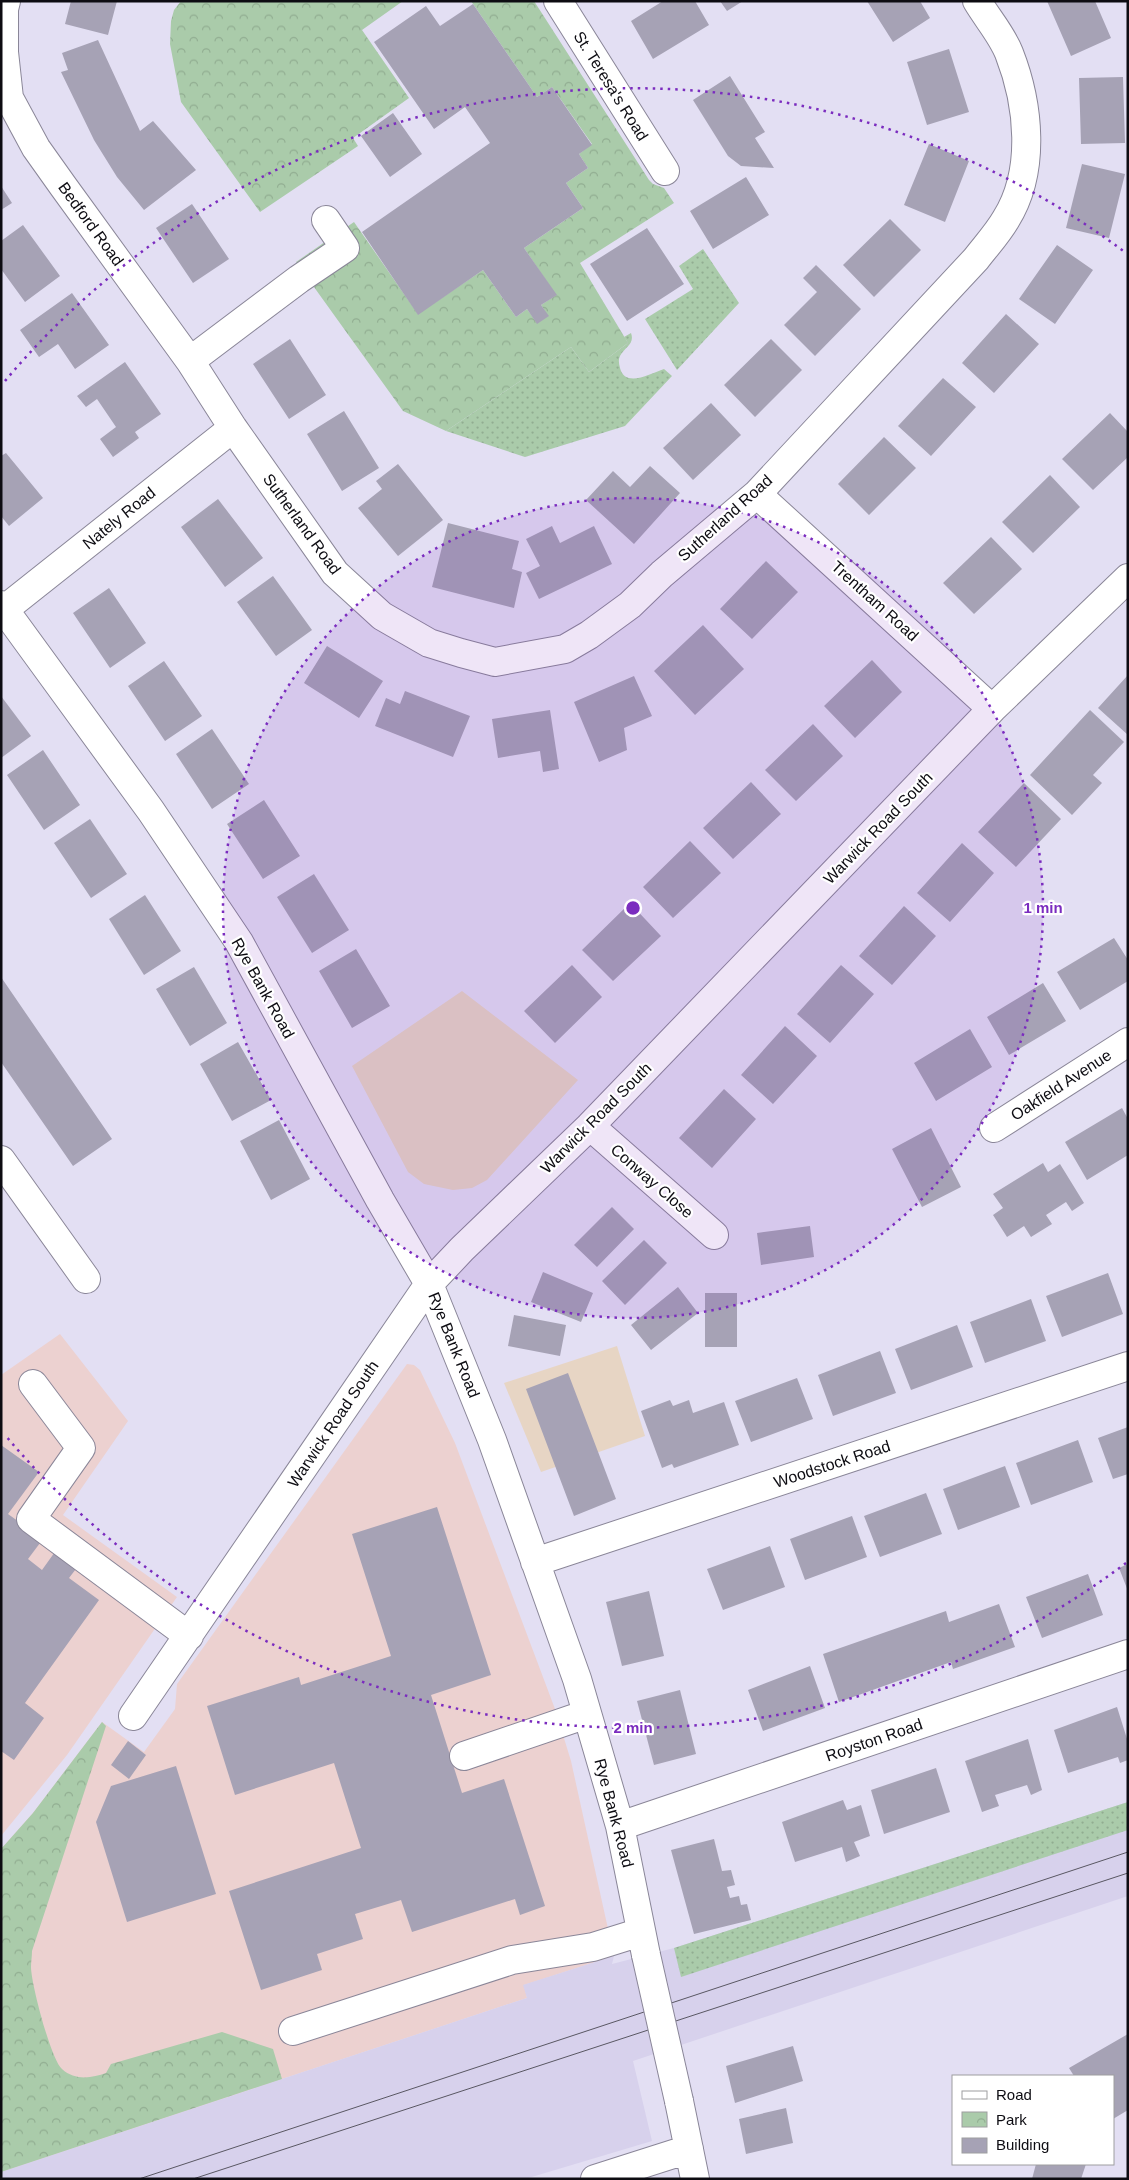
<svg xmlns="http://www.w3.org/2000/svg" width="1129" height="2180" font-family="Helvetica,sans-serif">
<defs>
<pattern id="grass-dots" width="8" height="8" patternUnits="userSpaceOnUse" patternTransform="scale(1.25)"><rect width="8" height="8" fill="#aacbaa"/><path d="M2 2h.1M6 6h.1" fill="none" stroke="#91ad91" stroke-width="1.8" stroke-linecap="round"/></pattern>
<pattern id="park-crowns" width="20" height="18" patternUnits="userSpaceOnUse" patternTransform="scale(1.25)"><rect width="20" height="18" fill="#aacbaa"/><path d="M2 6a3 3 0 1 1 6 0M12 15a3 3 0 1 1 6 0" fill="none" stroke="#91ad91"/></pattern>
</defs>
<rect width="100%" height="100%" fill="#e3dff3"/>
<path fill="#e7d5c4" d="M462 991 578 1080 487 1180 472 1188 453 1190 424 1184 408 1172 352 1066Z
M617 1346 645 1436 541 1472 504 1383Z"/>
<path fill="#ecd1d0" d="M60 1334 128 1421 63 1515 177 1597 67 1755 1 1836V1375Z
M407 1364 414 1365 420 1370 455 1443 555 1709 571 1761 614 1956 524 1985 527 1998 1 2172V1849L33 1813 102 1722 144 1752 175 1709 177 1684Z"/>
<path fill="#d7d1ec" d="M1128 1802V1896L633 2061 652 2141 525 2179H1V2172L527 1998 523 1985 614 1956 612 1964 674 1948Z"/>
<path fill="url(#grass-dots)" d="M703 249 739 303 677 370 645 319 693 289 679 266Z
M631 333C635 344 625 347 620 356 618 360 619 364 620 368 625 388 650 374 664 369L672 376 625 426 525 457 446 431 571 347 589 372 628 343 624 337Z
M1128 1802V1830L681 1977 674 1948Z"/>
<path fill="url(#park-crowns)" d="M181 1H403L362 30 409 98 353 138 358 146 260 212 181 102 170 44 171 21 174 10Z
M471 1H534L649 180 653 184 664 188 674 203 580 263 628 343 589 372 571 347 446 431 403 411 296 262 354 222 418 314 483 270 516 317 527 309 537 323 548 316 541 305 556 295 524 248 583 208 566 183 588 168 579 154 592 144 552 87 537 97Z
M102 1722 106 1726 32 1951C32 1956 31 1962 31 1967 31 1983 51 2060 62 2069 75 2081 92 2078 106 2073L111 2064 222 2032 273 2049 282 2079 1 2172V1849L33 1813Z"/>
<path fill="#a6a2b5" d="M71 1H117L108 35 65 24Z
M663 1H695L709 25 653 59 631 21Z
M720 1H743L727 11Z
M867 1H920L930 18 893 42Z
M1047 1H1095L1111 38 1071 56Z
M473 4 537 97 552 87 592 145 579 154 588 168 566 183 583 208 524 248 557 295 541 305 549 316 537 324 527 309 516 317 483 270 418 315 362 232 490 143 465 107 434 129 374 42 426 6 440 26Z
M98 40 140 131 153 121 196 170 144 210 117 177 94 140 61 72 68 70 62 53Z
M949 49 969 112 927 125 907 62Z
M730 76 765 132 755 138 774 168 741 166 728 156 693 100Z
M1123 77 1125 143 1081 144 1079 78Z
M393 113 422 154 390 177 361 136Z
M929 144 969 161 945 222 904 205Z
M1082 164 1125 174 1109 238 1066 228Z
M746 177 769 215 713 249 690 211Z
M1 186 12 203 1 210Z
M192 204 229 259 193 283 156 228Z
M890 219 921 250 874 297 843 265Z
M23 225 60 276 25 302 1 269V241Z
M647 228 684 284 627 321 590 264Z
M1057 245 1093 270 1055 324 1019 299Z
M816 265 861 309 815 356 784 325 817 292 803 278Z
M72 293 109 345 75 369 58 344 39 357 20 330Z
M1006 314 1039 344 994 393 962 363Z
M290 339 326 395 289 419 253 364Z
M771 339 802 370 755 417 724 385Z
M125 362 161 414 135 432 139 438 113 457 100 439 116 427 97 399 86 407 77 396Z
M943 378 976 407 931 456 898 426Z
M711 403 741 435 693 480 663 448Z
M344 411 379 468 342 491 307 434Z
M1110 413 1128 432V457L1093 490 1062 459Z
M884 437 916 468 869 515 838 484Z
M6 453 43 498 9 526 1 516V456Z
M398 464 443 520 398 556 358 508 382 489 376 481Z
M650 466 680 493 634 544 586 500 613 471 630 487Z
M1050 475 1080 507 1033 553 1002 522Z
M218 499 263 558 225 587 181 527Z
M448 523 519 541 512 569 522 572 514 608 432 587Z
M552 526 560 543 594 526 612 564 539 599 526 573 540 566 526 539Z
M991 537 1022 569 974 614 943 583Z
M766 561 798 592 752 639 720 609Z
M273 576 312 630 276 656 237 602Z
M109 588 146 643 110 668 73 613Z
M703 625 744 669 695 715 654 671Z
M327 646 383 681 359 718 304 683Z
M872 660 902 692 855 738 824 706Z
M164 661 202 716 165 741 128 686Z
M1128 675V735L1098 708Z
M634 676 652 716 624 728 627 750 599 762 574 702Z
M405 691 470 716 453 757 375 726 386 698 400 704Z
M1 696 31 736 1 758Z
M550 710 559 769 543 772 540 751 498 758 492 719Z
M1090 710 1124 742 1093 775 1102 783 1072 815 1030 775Z
M813 724 843 756 796 801 765 770Z
M212 729 249 784 212 809 176 754Z
M43 750 80 805 44 830 7 775Z
M751 782 781 814 733 859 703 828Z
M1024 783 1061 819 1016 867 978 832Z
M264 800 300 856 263 879 227 824Z
M90 819 127 874 91 898 54 843Z
M690 841 721 873 673 918 643 887Z
M962 843 994 873 950 922 917 893Z
M314 874 349 930 312 953 277 897Z
M145 895 181 951 144 975 109 919Z
M630 903 661 936 613 981 582 950Z
M904 906 936 936 892 985 859 956Z
M1114 938 1128 960V981L1080 1010 1057 972Z
M356 949 390 1006 352 1028 319 971Z
M572 965 602 997 555 1043 524 1011Z
M841 965 874 994 830 1043 797 1014Z
M194 967 227 1023 190 1046 156 989Z
M1 977 112 1139 73 1166 1 1062Z
M1043 983 1066 1021 1009 1055 987 1017Z
M785 1026 817 1056 773 1104 741 1075Z
M970 1029 992 1067 936 1101 914 1063Z
M238 1042 271 1100 232 1121 200 1064Z
M724 1089 756 1119 712 1168 679 1138Z
M1122 1108 1128 1119V1155L1087 1180 1065 1142Z
M279 1120 310 1179 271 1200 240 1141Z
M931 1128 961 1187 922 1207 892 1149Z
M1043 1163 1048 1172 1060 1164 1084 1203 1072 1211 1066 1202 1046 1215 1052 1224 1031 1237 1024 1226 1007 1237 993 1215 1003 1208 993 1194Z
M612 1207 634 1229 597 1267 574 1245Z
M810 1226 814 1257 761 1265 757 1233Z
M644 1240 667 1263 625 1305 602 1281Z
M543 1272 593 1293 581 1322 531 1302Z
M1108 1273 1123 1314 1062 1337 1046 1296Z
M678 1287 698 1313 651 1350 631 1325Z
M705 1293H737V1347H705Z
M1031 1299 1046 1341 985 1363 970 1322Z
M514 1315 566 1325 560 1356 508 1346Z
M957 1325 973 1367 911 1390 895 1349Z
M880 1351 896 1393 833 1416 818 1375Z
M568 1373 616 1499 574 1516 526 1389Z
M797 1378 813 1419 751 1442 735 1401Z
M670 1400 673 1406 689 1400 693 1413 724 1402 739 1445 674 1468 672 1464 662 1468 641 1411Z
M1128 1427V1474L1113 1479 1098 1438Z
M1078 1440 1093 1482 1031 1505 1016 1463Z
M1 1445 39 1472 8 1514 43 1539 28 1559 42 1570 57 1549 79 1565 69 1578 99 1600 25 1703 44 1718 14 1760 1 1751Z
M1005 1466 1020 1507 958 1530 943 1489Z
M926 1493 942 1534 880 1557 864 1516Z
M437 1507 491 1675 431 1695 462 1793 504 1779 545 1906 520 1915 515 1899 412 1932 401 1900 355 1914 363 1939 317 1954 322 1970 261 1990 229 1891 361 1848 334 1763 235 1795 207 1706 299 1677 301 1685 391 1656 352 1534Z
M852 1516 867 1557 805 1580 790 1539Z
M770 1546 785 1587 723 1610 707 1569Z
M1128 1564V1591L1119 1568Z
M1088 1574 1103 1615 1042 1638 1026 1597Z
M649 1591 664 1656 622 1666 606 1602Z
M999 1604 1015 1647 953 1669 951 1662 839 1702 823 1654 946 1611 949 1622Z
M810 1666 825 1708 763 1731 748 1690Z
M680 1690 696 1754 654 1765 637 1701Z
M1117 1707 1128 1742V1760L1120 1763 1118 1757 1068 1773 1054 1730Z
M1028 1739 1042 1790 1031 1795 1027 1785 995 1795 999 1806 982 1812 965 1761Z
M128 1741 146 1755 129 1779 111 1765Z
M176 1766 216 1894 127 1922 96 1822 111 1786Z
M936 1768 950 1812 884 1834 871 1790Z
M843 1800 847 1810 861 1805 870 1836 854 1842 860 1856 846 1862 842 1847 795 1862 782 1822Z
M714 1839 722 1871 731 1870 735 1885 727 1887 730 1898 739 1896 741 1905 747 1904 751 1920 694 1934 671 1850Z
M1128 2034V2110L1113 2119V2076H1074L1069 2068Z
M793 2046 803 2081 735 2103 726 2066Z
M786 2108 793 2143 746 2154 739 2119Z
M1036 2164H1086L1081 2179H1032Z"/>
<g fill="none" stroke-linecap="round" stroke-linejoin="round">
<g stroke="#8a8698" stroke-width="30">
<path id="minor" d="M6 1 4 9V52L9 98 36 148 63 186 190 361 233 428 335 573 382 616 429 643 461 653 495 662 565 649 589 635 630 605 662 574 757 494 976 259C986 246 998 233 1006 219 1036 171 1029 104 1009 53 1002 35 987 18 977 1
M558 1 665 171
M190 361 299 279 345 248 326 220
M757 494 992 709
M1 605 151 811 239 942 380 1200 429 1284 492 1440 577 1679 620 1826 646 1955
M1 612 233 428
M590 1126 714 1235
M994 1128 1128 1042
M1 1160 86 1279
M33 1384 81 1448 31 1519 189 1636
M535 1562 1128 1366
M133 1716 429 1284 462 1249 590 1126 992 709 1128 578
M464 1756 587 1714
M620 1826 1128 1654
M293 2031 512 1960 593 1947 641 1932
M679 2101 695 2179
M595 2179 689 2149"/>
</g>
<use href="#minor" stroke="#fff" stroke-width="28"/>
<path stroke="#595762" stroke-width="1" d="M139 2179 1128 1852
M193 2179 1128 1873"/>
<g stroke="#8a8698" stroke-width="30" stroke-linecap="butt">
<path id="minor-bridge" d="M646 1955 679 2101"/>
</g>
<use href="#minor-bridge" stroke="#fff" stroke-width="28"/>
</g>
<circle cx="633" cy="908" r="410" fill="#7b2cbf" fill-opacity=".12"/>
<g fill="none" stroke="#7b2cbf" stroke-width="2.5" stroke-dasharray="2.5 5">
<circle cx="633" cy="908" r="410"/>
<path d="M1126 1563A820 820 0 0 1 5 1435M5 381A820 820 0 0 1 1126 253"/>
</g>
<g text-anchor="middle" dominant-baseline="central" stroke-width="4.5" stroke-linejoin="round" paint-order="stroke">
<g font-size="16" fill="#0d0c12" stroke="#fff">
<text transform="translate(611 86) rotate(58)">St. Teresa's Road</text>
<text transform="translate(91 224) rotate(54)">Bedford Road</text>
<text transform="translate(119 518) rotate(-39)">Nately Road</text>
<text transform="translate(725 518) rotate(-42)">Sutherland Road</text>
<text transform="translate(302 524) rotate(54)">Sutherland Road</text>
<text transform="translate(875 601) rotate(42)">Trentham Road</text>
<text transform="translate(878 828) rotate(-46)">Warwick Road South</text>
<text transform="translate(263 988) rotate(61)">Rye Bank Road</text>
<text transform="translate(1061 1085) rotate(-33)">Oakfield Avenue</text>
<text transform="translate(596 1118) rotate(-45)">Warwick Road South</text>
<text transform="translate(652 1181) rotate(41)">Conway Close</text>
<text transform="translate(454 1345) rotate(68)">Rye Bank Road</text>
<text transform="translate(333 1424) rotate(-56)">Warwick Road South</text>
<text transform="translate(832 1464) rotate(-18)">Woodstock Road</text>
<text transform="translate(874 1740) rotate(-19)">Royston Road</text>
<text transform="translate(614 1813) rotate(75)">Rye Bank Road</text>
</g>
</g>
<circle cx="633" cy="908" r="8" fill="#7b2cbf" stroke="#fff" stroke-width="2.5"/>
<g font-size="15" text-anchor="middle" font-weight="bold" fill="#7b2cbf" stroke="#fff" stroke-width="4.5" stroke-linejoin="round" paint-order="stroke">
<text x="1043" y="913">1 min</text>
<text x="633" y="1733">2 min</text>
</g>
<rect width="1129" height="2180" fill="none" stroke="#0d0c12" stroke-width="5"/>
<rect x="952" y="2075" width="162" height="90" fill="#ffffff" stroke="#9e9ea0"/>
<rect x="962" y="2091" width="25" height="8" fill="#ffffff" stroke="#9e9ea0"/>
<text x="996" y="2100" font-size="15" fill="#0d0c12">Road</text>
<rect x="962" y="2112" width="25" height="15" fill="url(#park-crowns)" stroke="#9e9ea0"/>
<text x="996" y="2125" font-size="15" fill="#0d0c12">Park</text>
<rect x="962" y="2138" width="25" height="15" fill="#a6a2b5" stroke="#9e9ea0"/>
<text x="996" y="2150" font-size="15" fill="#0d0c12">Building</text>
</svg>
